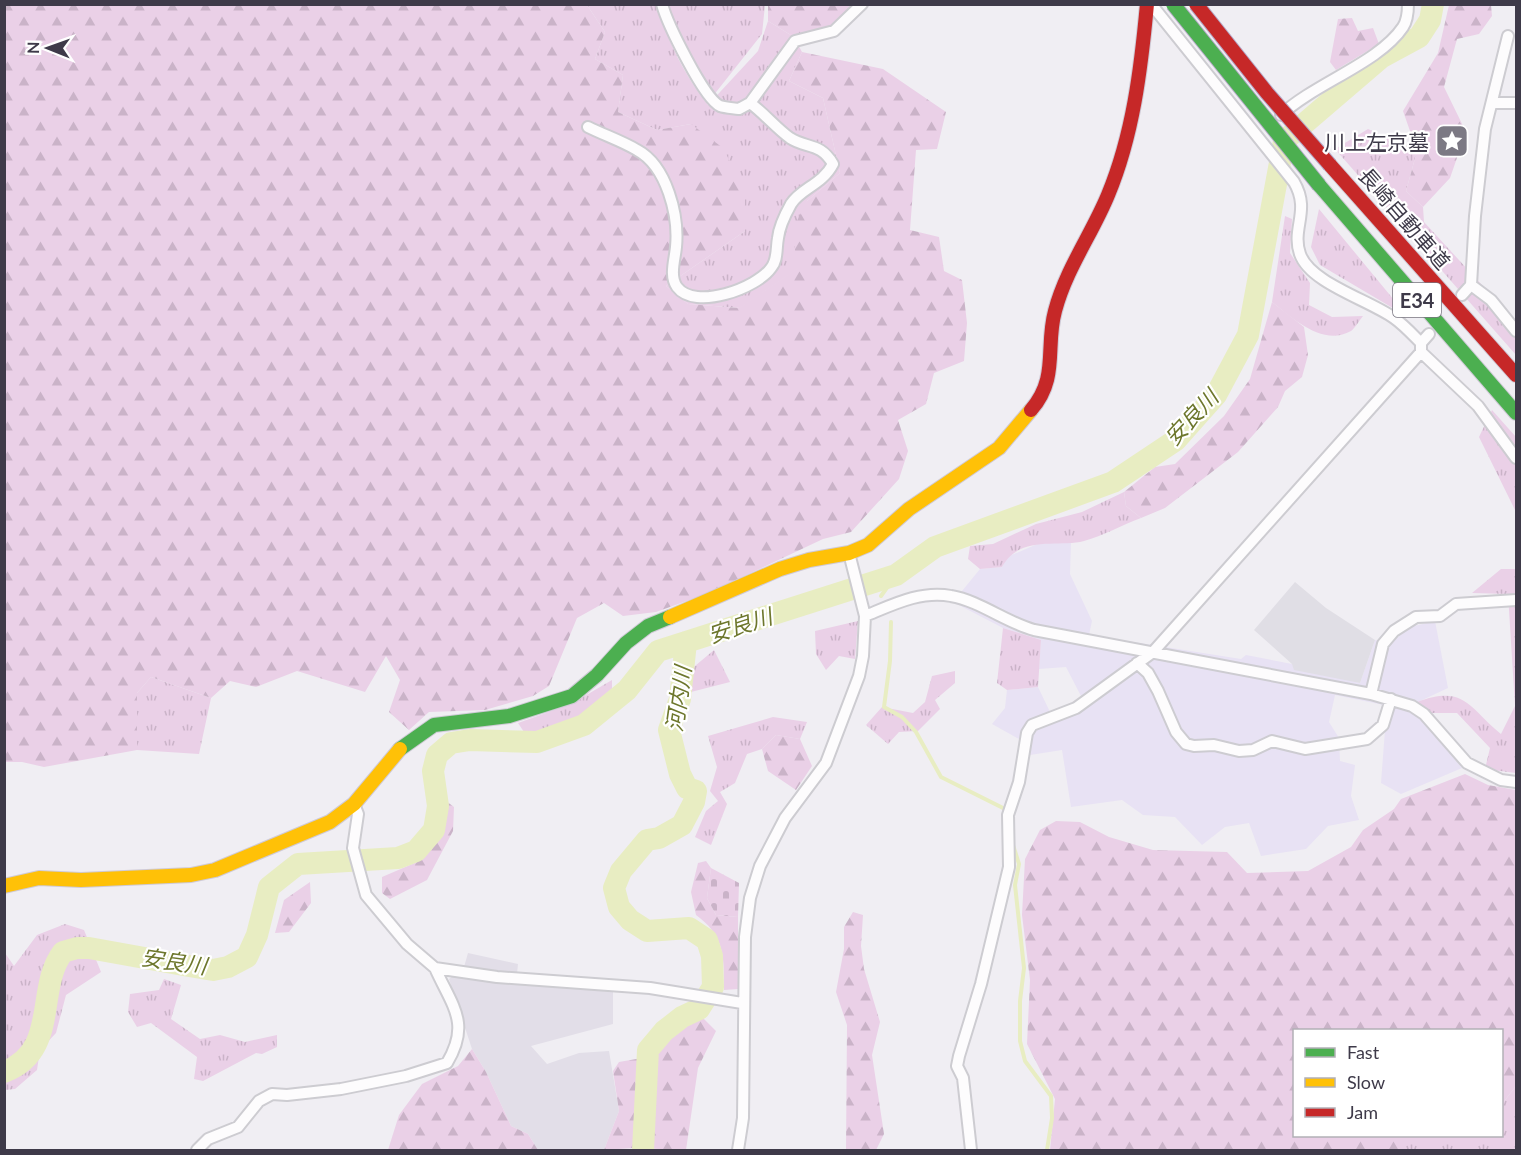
<svg xmlns="http://www.w3.org/2000/svg" width="1521" height="1155" font-family="Lato,'Noto Sans JP',sans-serif">
<defs>
<pattern id="grass-tufts" width="24" height="20" patternUnits="userSpaceOnUse" patternTransform="scale(1.5)"><rect width="24" height="20" fill="#ead0e7"/><path d="M3 7l-1-3M5 7V3M7 7l1-3M15 17l-1-3M17 17v-4M19 17l1-3" fill="none" stroke="#cab3c8"/></pattern>
<pattern id="forest-firs" width="22" height="20" patternUnits="userSpaceOnUse" patternTransform="scale(1.5)"><rect width="22" height="20" fill="#ead0e7"/><path d="M5 1l3.5 6h-7zM16 11l3.5 6h-7z" fill="#cab3c8"/></pattern>
<pattern id="cemetery-stones" width="16" height="16" patternUnits="userSpaceOnUse" patternTransform="scale(1.5)"><rect width="16" height="16" fill="#ead0e7"/><path d="M2 7V4a2 2 0 0 1 4 0v3zM10 15v-3a2 2 0 0 1 4 0v3z" fill="#cab3c8"/></pattern>
</defs>
<rect width="100%" height="100%" fill="#f0eef3"/>
<path fill="#e2dee8" d="M468 953 518 964 517 974 613 981V1024L531 1046 547 1064 579 1053 609 1051 619 1111 604 1150H538L528 1134 511 1126 486 1072 472 1049 449 979 464 967Z"/>
<path fill="#e8e2f4" d="M1042 542H1071L1070 574 1092 621 1089 635 1241 659 1246 655 1292 664 1360 683 1375 640 1390 644 1410 627 1435 621 1448 688 1418 702 1429 713V727L1462 768 1401 794 1381 783 1385 730 1384 705 1335 695 1329 722 1339 738 1340 761 1355 765 1351 796 1359 820 1328 826 1306 849 1261 856 1249 823 1225 827 1202 845 1175 817 1143 815 1122 800 1071 807 1062 750 1030 755 1019 739 992 724 1005 708 1007 690 1038 687 1051 714 1082 698 1066 667 1039 669 1041 640 1003 628 953 602 980 569 1002 567 1007 557Z"/>
<path fill="#e0dee5" d="M1295 582 1326 608 1375 640 1360 683 1294 670 1292 664 1254 630Z"/>
<path fill="url(#grass-tufts)" d="M587 5H658C667 41 685 76 708 105L758 51 768 21 794 37 802 52 789 81 823 98 840 173 807 201 799 268 740 308 688 304 666 286 745 231 691 124 657 130 618 112 623 75 595 59 605 32Z
M667 5H765L762 34 713 96 671 20Z
M1368 129 1417 151 1406 191 1423 207 1424 222 1516 322V355L1335 149Z
M1319 209 1408 317 1320 265 1311 247Z
M1285 216 1292 219 1290 253 1310 283 1309 305 1332 317 1363 316C1359 321 1355 328 1351 331 1323 347 1292 318 1272 302Z
M1492 410 1516 437V512L1479 437Z
M1124 492 1126 506 1141 518C1122 525 1103 536 1084 541 1058 548 1020 534 1002 567L980 569 968 559 970 546 993 544 1036 524 1082 512Z
M1501 569H1516V773L1485 769 1490 748 1457 713H1429L1417 702C1465 684 1469 708 1501 734L1515 706 1508 594 1472 593Z
M858 621 855 659 839 656 826 670 816 654 815 631Z
M1003 628 1041 640 1038 687 1007 690 997 683Z
M714 650 730 682 691 692 689 671Z
M955 671V683L935 700 940 709 918 731 899 732 888 744 866 725 882 707 913 713 925 702 932 676Z
M151 677 211 698 199 754 137 750V693Z
M612 680V695L575 724 526 735 518 723 571 704Z
M773 717 807 722 800 739 776 735 762 749 747 754 735 783 720 792 727 804 711 845 695 837 706 811 718 801 710 791 717 767 708 736Z
M65 924 84 930 101 972 66 995 56 1033 40 1050 37 1070 15 1089 5 1090V953L14 966 37 935Z
M164 979 181 985 171 1019 200 1039 220 1035 245 1042 277 1035V1047L262 1054 256 1053 203 1081 194 1079 197 1057 151 1023 137 1027 128 1012 130 994 159 990Z
M1516 1086V1150H1399V1136H1502V1104Z"/>
<path fill="url(#forest-firs)" d="M4 5H587L605 32 595 59 623 75 618 112 657 130 691 124 723 148 745 191V231L666 286 688 304 739 308 798 268 792 231 807 201 840 173 823 98 789 81 802 52 883 69 946 112 937 149 916 150 910 230 939 237 944 271 962 280 967 323 964 361 934 373 926 404 898 420 908 451 899 479 851 532 823 539 706 594 656 612 623 616 604 603 577 618 549 686 533 696 485 710 429 712 409 730 389 712 400 680 386 656 365 692 297 671 256 687 230 681 211 698 151 677 137 693V750L44 767 22 762H5Z
M768 5H851L833 25 794 37 768 21Z
M1449 5H1491L1492 16 1479 34 1457 39 1444 87 1466 132 1450 178 1423 207 1406 191 1417 151 1403 111 1438 53Z
M1352 18 1358 31 1373 28 1379 44 1336 70 1330 62 1338 19Z
M1272 302 1304 327 1308 355 1302 377 1285 391 1278 407 1238 452 1165 508 1141 518 1126 506 1124 492 1155 467 1175 464 1224 416 1250 379Z
M776 735 800 739 812 766 796 790 768 771 762 749Z
M1465 774 1488 785 1516 790V1086L1502 1104V1030H1294V1136H1399V1150H1050L1055 1099 1027 1044 1030 980 1022 915 1025 859 1040 830 1056 821 1080 822 1109 837 1153 850 1227 852 1247 873 1308 871 1351 847 1363 830 1394 809 1401 799Z
M446 801 454 807 453 831 427 880 390 899 382 893V877L417 862 439 832Z
M706 861 711 868 707 898 716 915 738 917V989L724 990C724 957 725 936 696 915L691 892 698 863Z
M310 882 311 903 289 932 275 933 284 900Z
M853 912 863 915 861 946 864 969 880 1022 872 1055 884 1134 876 1150H846L847 1025 836 992 844 949V927Z
M700 1015 716 1031 698 1068 686 1150 633 1148 604 1150 619 1111 613 1071 619 1062 642 1058 663 1045 678 1029Z
M472 1049 486 1072 511 1126 528 1134 538 1150H388L399 1115 422 1084 458 1066Z"/>
<path fill="url(#cemetery-stones)" d="M711 868 739 883 738 917 716 915 707 898Z"/>
<g fill="none" stroke-linecap="round" stroke-linejoin="round">
<path stroke="#e8edc2" stroke-width="4" d="M881 596 896 575
M891 622 890 661 884 707 902 717 916 732 941 777 1003 808
M1013 845 1019 864 1015 885 1024 968 1020 1001V1041L1025 1061 1051 1096 1052 1118 1047 1150"/>
<path stroke="#e8edc2" stroke-width="22" d="M4 1072C60 1051 35 988 63 952L77 948H89L189 966 213 970 228 967 247 957 257 935 269 887 298 864 398 858 416 851 434 830 438 806 433 771 437 755 451 743 470 740 537 742 584 725 627 690 658 651 896 575 935 547 1113 482 1176 440 1216 395 1248 335 1284 141 1382 57 1419 37 1430 20 1433 4
M643 1150 648 1050 664 1031 682 1017 699 1009 713 987 712 956 707 940 689 928 647 931 630 920 619 907 614 888 621 871 647 840 659 838 682 825 694 802 696 791 687 788 680 774 669 730 680 699 686 642"/>
<g stroke="#cdccd1" stroke-width="14">
<path id="street" d="M662 4C667 23 704 99 720 106 726 108 733 108 739 109L750 103
M1151 4 1294 182C1311 211 1291 228 1300 254 1310 283 1369 300 1394 318 1404 325 1413 335 1421 343
M1492 103H1516
M1281 115C1315 83 1379 63 1403 27 1407 21 1408 12 1408 4
M588 127C604 135 622 141 637 150 667 166 679 216 676 247 675 259 669 276 677 287 695 311 757 288 771 268 778 260 776 248 778 238 779 228 786 213 791 204 801 188 822 185 833 164 820 142 807 149 790 138 776 128 764 113 750 103L795 41 834 31 862 4
M1471 285 1475 216 1485 129 1508 36
M1462 295 1471 285 1491 300 1516 331
M1421 352 1478 406 1516 458
M865 616C892 605 921 590 951 596 980 601 1005 622 1034 630L1371 694 1412 706 1424 714 1467 763 1501 780 1516 782
M1137 663 1148 673 1158 691 1176 732 1186 744 1194 746 1214 745 1239 751 1253 750 1272 741 1305 749 1367 739 1383 725 1391 699
M1371 694 1383 644 1394 631 1416 617 1440 616 1456 604 1516 600
M354 804 358 814 353 848 366 895 407 944 435 968 497 977 650 988 742 1003
M197 1150 208 1139 238 1127 259 1101 272 1094 287 1095 341 1089 406 1076 447 1063C471 1023 452 1006 435 968
M738 1150 743 1118 745 937 750 898 760 866 785 818 826 763 859 676 863 656 865 616 849 553
M971 1150 963 1078 957 1066 959 1056 981 984 1009 867 1008 815 1019 782 1027 733 1032 725 1076 708 1153 652 1421 352V343L1429 334"/>
</g>
<g stroke="#cfcad6" stroke-width="16">
<path id="fast" d="M1319 185 1516 413
M400 749 434 725 509 716 572 696 597 675 626 643 648 626 670 617"/>
</g>
<g stroke="#cfcad6" stroke-width="16">
<path id="slow" d="M670 617 780 569 809 560 849 553 868 545 909 509 999 448 1031 410
M4 886 39 878 81 880 191 875 215 870 330 822 354 804 400 749"/>
</g>
<g stroke="#cfcad6" stroke-width="16">
<path id="jam" d="M1330 165 1516 375
M1031 410C1059 378 1045 347 1055 311 1066 269 1092 234 1108 195 1133 135 1141 69 1147 4"/>
</g>
<use href="#street" stroke="#fdfcfd" stroke-width="10"/>
<use href="#fast" stroke="#4caf50" stroke-width="14"/>
<use href="#slow" stroke="#ffc107" stroke-width="14"/>
<use href="#jam" stroke="#c62828" stroke-width="14"/>
<g stroke="#b6abc9" stroke-width="16" stroke-linecap="butt">
<path id="fast-bridge" d="M1173 4 1319 185"/>
</g>
<g stroke="#b6abc9" stroke-width="16" stroke-linecap="butt">
<path id="jam-bridge" d="M1196 4 1267 93 1330 165"/>
</g>
<use href="#fast-bridge" stroke="#4caf50" stroke-width="14"/>
<use href="#jam-bridge" stroke="#c62828" stroke-width="14"/>
</g>
<defs>
<g id="sight-square" transform="scale(1.725)"><rect x="-9" y="-9" width="18" height="18" rx="4" fill="#7c7984" stroke="#fff"/><path d="M0-6L1.8-2.2L6-1.7L2.9 1.2L3.7 5.4L0 3.3L-3.7 5.4L-2.9 1.2L-6-1.7L-1.8-2.2Z" fill="#fff"/></g>
</defs>
<g fill-rule="evenodd">
<use href="#sight-square" x="1452" y="141"/>
</g>
<g text-anchor="middle" dominant-baseline="central" stroke-width="4.5" stroke-linejoin="round" paint-order="stroke">
<rect fill="#fff" stroke="#787580" stroke-width="1.5" x="1393" y="283" width="48" height="34" rx="4.5"/>
<g font-size="20" font-weight="bold" fill="#3e3a49">
<text x="1417" y="300">E34</text>
</g>
<g font-size="21" fill="#3e3a49" stroke="#fff" text-anchor="end">
<text x="1429" y="141">川上左京墓</text>
</g>
<g font-size="21" fill="#3e3a49" stroke="#fff">
<text transform="translate(1405 218) rotate(49)">長崎自動車道</text>
</g>
<g font-size="22" font-style="italic" fill="#6d772c" stroke="#fff">
<text transform="translate(1191 417) rotate(-47)">安良川</text>
<text transform="translate(740 625) rotate(-18)">安良川</text>
<text transform="translate(678 699) rotate(-82)">河内川</text>
<text transform="translate(174 961) rotate(8)">安良川</text>
</g>
</g>
<rect width="1521" height="1155" fill="none" stroke="#3e3a49" stroke-width="12"/>
<rect x="1293" y="1029" width="210" height="108" fill="#ffffff" stroke="#b2b0b6" stroke-width="1.5"/>
<rect x="1305" y="1048" width="30" height="9" fill="#4caf50" stroke="#b2b0b6" stroke-width="1.5"/>
<text x="1347" y="1059" font-size="18" fill="#3e3a49">Fast</text>
<rect x="1305" y="1078" width="30" height="9" fill="#ffc107" stroke="#b2b0b6" stroke-width="1.5"/>
<text x="1347" y="1089" font-size="18" fill="#3e3a49">Slow</text>
<rect x="1305" y="1108" width="30" height="9" fill="#c62828" stroke="#b2b0b6" stroke-width="1.5"/>
<text x="1347" y="1119" font-size="18" fill="#3e3a49">Jam</text>
<g transform="translate(48 48) rotate(271)" stroke="#ffffff" stroke-width="4.5" paint-order="stroke">
<path d="M0-4.5L10 22L0 15L-10 22Z" fill="#3e3a49"/>
<text y="-9" font-size="16" font-weight="bold" text-anchor="middle" fill="#3e3a49">N</text>
</g>
</svg>
